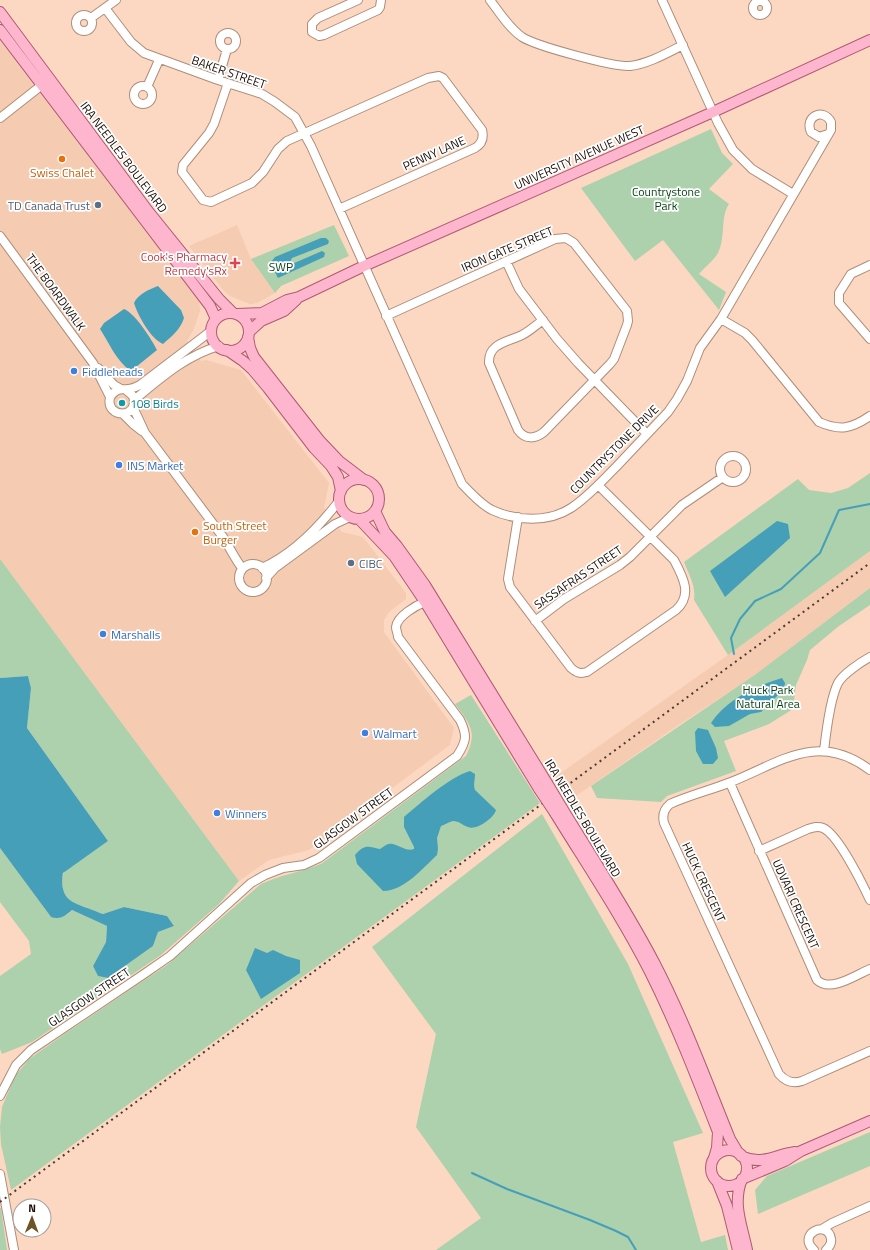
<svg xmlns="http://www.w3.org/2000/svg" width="870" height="1250" font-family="'Titillium Web',sans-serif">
<rect width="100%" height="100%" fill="#fcd8c2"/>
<path fill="#f5cbb1" d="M0 41 199 301 200 311 194 329 187 341 201 361 206 360 241 370 329 483 324 508 342 532 363 537 406 593V599L389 612 384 620V632L454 728 450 745 309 850 269 860 239 881 0 559Z
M237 225 251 259 275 293 257 303 250 304 230 296 223 290 189 246Z
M870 551V588L756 674 674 728 570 800 555 777 728 655Z"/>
<path fill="#acd1ac" d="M711 129 722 153 733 164 709 189 729 204C720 217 726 238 718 253 714 260 705 267 699 274L726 292 719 310 663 240 635 261 581 188Z
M334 225 349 256 281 286 275 293 251 259Z
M870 473V551L728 655 694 600C696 586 689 575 684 562L798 479 809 490 831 493 848 488Z
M0 559 239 881 219 904 161 955 32 1042 2 1054 0 1049V976L31 954 29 941 0 902V848L51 917 68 914 72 910 107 926 106 942 93 966 98 976 108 978 153 946 158 932 174 926 167 916 124 907 103 914C94 910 79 907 71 901 63 895 58 878 66 870L108 841 27 728 31 688 28 676 0 678Z
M870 588V605L839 626 810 650 807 660 796 685 793 709 769 724 724 741 736 771 667 796 661 802 597 798 591 786 756 674Z
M471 695 540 803 11 1190 1 1144 0 1127 2 1107 15 1076 29 1059 66 1033 167 965 261 884C280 875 301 872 321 864L466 756C478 732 470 724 455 704Z
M542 814 628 964 703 1133 673 1142 701 1242 725 1235 728 1250H436L481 1218 416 1127 436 1034 372 947Z
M870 1132V1166L758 1214 755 1190 767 1176Z
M0 1208H1L7 1250H0Z"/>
<path fill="#469fb8" d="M321 238H326L329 241 328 244 292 258 290 262 292 264 322 251 325 253 324 257 278 278 273 268V266L271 262 275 257Z
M158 286 181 310 184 318C180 330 172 336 163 344 151 339 138 316 134 303 138 294 150 289 158 286Z
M124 309C135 313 152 340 157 350L131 371C116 361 110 344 100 329L104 323Z
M777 521 788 524 790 538 725 597 710 571Z
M28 676 31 688 27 728 108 841 63 873C61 882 62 894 70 900 74 904 96 911 103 914L124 907 167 916 174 926 158 932 153 946 108 978 98 976 93 966 106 942 107 926 72 910C65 916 60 920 51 917L0 848V678Z
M782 678 785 683 784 689 761 712 750 714 729 726 715 727 711 723C727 699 756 686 782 678Z
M698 728 708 730 716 748 718 758 713 764H703L696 751 695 732Z
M470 771 475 774C475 780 473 785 475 790L496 810C494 818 476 831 468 827 462 825 459 821 453 821 449 822 444 825 441 826L437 838 438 849 437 855C423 868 404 891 383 891L357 864 355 855C364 844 368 846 380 849 382 848 384 846 386 845 395 840 404 853 414 849V847L404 827V817C422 802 448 778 470 771Z
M255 948 267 953 273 950 286 956 300 960V973L261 999 246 970Z"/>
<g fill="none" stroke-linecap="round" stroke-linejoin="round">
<path stroke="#469fb8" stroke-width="2" d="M734 654 731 638 740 619 755 601 781 589 820 553 839 510 870 504
M472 1173 507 1189 590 1220 616 1231 628 1237 636 1250"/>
<g stroke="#ae8d79" stroke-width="10">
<path id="minor" d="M358 0 318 18 312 24V32L319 36 324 35 378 10 380 7 381 0
M490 0C499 12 509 28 522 37 536 46 613 67 630 66 648 64 667 53 683 45
M662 0 718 123 733 150 752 169 793 194
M753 8a7 7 0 1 1 14 0a7 7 0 1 1-14 0Z
M105 8 131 42 144 53 218 80 262 94 275 102 295 117 311 146 462 484C471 493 480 504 492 510 516 521 548 523 571 508 588 497 602 481 616 467 633 449 651 430 668 412L677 399 687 381 700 348 721 319 831 130V122C823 107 804 117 811 132L819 137 828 134
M76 23a8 8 0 1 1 16 0a8 8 0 1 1-16 0Z
M91 18 116 0
M220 41a8 8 0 1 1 16 0a8 8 0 1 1-16 0Z
M218 80 227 49
M228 83 214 124 209 133 183 165 182 172 203 200 211 202 252 183 263 172 278 149 287 141 428 78 439 76 443 78 482 130C484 138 482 144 475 148L339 209
M134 95a9 9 0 1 1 18 0a9 9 0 1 1-18 0Z
M147 87 159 60
M0 118 47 81
M0 236 93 363 110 397
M506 261 519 289 557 339 578 363 647 434
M870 265 851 274 839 293V303L870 339
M386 316 555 239 566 238 574 243 627 311 628 321 627 325 614 359 610 364 544 432C535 439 525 440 518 430L489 363C488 343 508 342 522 335 530 331 536 325 543 320
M721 319 745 333 752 340 819 422C840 431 851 429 870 416
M98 368 114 385 121 389
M126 390 133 396C140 420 105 418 110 398 111 395 113 393 116 391 120 388 123 390 128 389 132 389 136 387 140 385L211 331
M134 400C161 378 185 356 219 346
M133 407 145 433 223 537C230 548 235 559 242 568
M123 414 133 424 142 431
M720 469a13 13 0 1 1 26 0a13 13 0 1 1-26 0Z
M518 517 508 579 510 587 571 668C577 673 580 674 587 672L676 610C693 595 683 577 674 560L598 485
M239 578a14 14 0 1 1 28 0a14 14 0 1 1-28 0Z
M262 568C293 554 319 527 339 501
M266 578 275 568 335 524 350 517
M535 621 564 599 620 565 630 557 682 505 723 477
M824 751C826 733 830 699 838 683 843 674 861 662 870 657
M870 770C818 731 781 762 731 782 711 790 690 795 670 804 664 809 662 815 664 823L779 1074C786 1082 793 1084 802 1081L870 1051
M730 783 817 980C830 993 856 975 870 969
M759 851 808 829C814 827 818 826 823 828 838 834 863 885 870 900
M0 1096 16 1065 31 1050 144 974 170 956 251 883 265 875 283 868 304 865 319 858 457 756C466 742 468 736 460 720L398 637C398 634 396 630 396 627 397 616 417 605 425 602
M0 1174 14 1250
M822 1229 832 1223 870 1206
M814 1250C796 1234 828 1219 831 1239 832 1244 829 1247 826 1250"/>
</g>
<g stroke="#ae5a74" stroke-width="12">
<path id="major" d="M0 12 148 211 219 299 233 313
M0 30 210 306 216 319
M211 332a19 19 0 1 1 38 0a19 19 0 1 1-38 0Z
M237 314 262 313 287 300 299 297 364 266 713 112 870 40
M249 332 261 321 284 311 296 300
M248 337 250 348 254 357 320 441 339 461 364 480
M227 350 243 361 252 369 268 388 314 448 331 466 338 477 341 491
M339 499a20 20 0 1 1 40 0a20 20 0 1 1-40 0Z
M375 511 385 532 397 546 425 585 547 783
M359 519 394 556 425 602 539 789
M562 808C593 859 627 910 655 964 684 1020 706 1080 730 1139L739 1154
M555 813C587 865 622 917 650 972 676 1024 697 1078 718 1132L717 1148 714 1158
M711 1168a18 18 0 1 1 36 0a18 18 0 1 1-36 0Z
M741 1156C762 1166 774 1155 795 1152
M742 1179 785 1161 801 1151 870 1121
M742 1179C732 1204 742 1225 747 1250
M717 1181 727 1206 738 1250"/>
</g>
<use href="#minor" stroke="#fff" stroke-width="8"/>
<use href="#major" stroke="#feb5ce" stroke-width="10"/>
<path stroke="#4b3b30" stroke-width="2" stroke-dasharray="2 4" stroke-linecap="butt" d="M0 1202 870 563"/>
<g stroke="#ae5a74" stroke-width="12" stroke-linecap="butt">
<path id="major-bridge" d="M547 783 562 808
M539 789 555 813"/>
</g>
<use href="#major-bridge" stroke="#feb5ce" stroke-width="10"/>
</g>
<g fill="#e8710a" stroke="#fff" stroke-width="1.5">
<circle cx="62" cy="159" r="4"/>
<circle cx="195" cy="532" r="4"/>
</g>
<g fill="#5c6f8a" stroke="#fff" stroke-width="1.5">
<circle cx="98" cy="205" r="4"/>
<circle cx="351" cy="563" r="4"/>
</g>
<path fill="#e0444e" stroke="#fff" stroke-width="1.5" d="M233 257h4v4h4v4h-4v4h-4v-4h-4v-4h4z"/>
<g fill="#3f7fe0" stroke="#fff" stroke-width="1.5">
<circle cx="74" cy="371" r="4"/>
<circle cx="119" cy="465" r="4"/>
<circle cx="103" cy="634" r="4"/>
<circle cx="365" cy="733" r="4"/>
<circle cx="217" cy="813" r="4"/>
</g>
<circle fill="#0f9aa8" stroke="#fff" stroke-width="1.5" cx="122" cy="403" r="4"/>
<g text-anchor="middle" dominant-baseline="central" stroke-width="3.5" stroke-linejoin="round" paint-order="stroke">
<g font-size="12" fill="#190e07" stroke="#fff">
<text transform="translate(229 72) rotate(19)">BAKER STREET</text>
<text transform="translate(434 153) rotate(-24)">PENNY LANE</text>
<text transform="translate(124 157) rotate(53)">IRA NEEDLES BOULEVARD</text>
<text transform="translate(579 157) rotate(-24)">UNIVERSITY AVENUE WEST</text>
<text transform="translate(507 249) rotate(-23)">IRON GATE STREET</text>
<text transform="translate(56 292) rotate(54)">THE BOARDWALK</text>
<text transform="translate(614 449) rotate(-45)">COUNTRYSTONE DRIVE</text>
<text transform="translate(578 577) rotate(-34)">SASSAFRAS STREET</text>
<text transform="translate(353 818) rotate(-36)">GLASGOW STREET</text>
<text transform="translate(583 818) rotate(59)">IRA NEEDLES BOULEVARD</text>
<text transform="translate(704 882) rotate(65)">HUCK CRESCENT</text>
<text transform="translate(796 904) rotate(66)">UDVARI CRESCENT</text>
<text transform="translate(89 997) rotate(-34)">GLASGOW STREET</text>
</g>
<g font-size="12" fill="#c56008" stroke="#fff">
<text x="62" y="172">Swiss Chalet</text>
<text x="203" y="525" text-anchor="start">South Street<tspan x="203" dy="14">Burger</tspan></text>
</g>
<g font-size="12" fill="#033f0e" stroke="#fff">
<text x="666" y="191">Countrystone<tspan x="666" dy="14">Park</tspan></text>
<text x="281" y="266">SWP</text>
<text x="768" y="689">Huck Park<tspan x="768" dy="14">Natural Area</tspan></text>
</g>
<g font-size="12" fill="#4e5e75" stroke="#fff" text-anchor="end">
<text x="90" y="205">TD Canada Trust</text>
<text x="359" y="563" text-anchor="start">CIBC</text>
</g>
<g font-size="12" fill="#be3a42" stroke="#fff" text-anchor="end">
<text x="227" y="256">Cook's Pharmacy<tspan x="227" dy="14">Remedy'sRx</tspan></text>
</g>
<g font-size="12" fill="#366cbe" stroke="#fff" text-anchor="start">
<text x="82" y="371">Fiddleheads</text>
<text x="127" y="465">INS Market</text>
<text x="111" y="634">Marshalls</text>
<text x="373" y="733">Walmart</text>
<text x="225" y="813">Winners</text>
</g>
<g font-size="12" fill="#0d838f" stroke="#fff" text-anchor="start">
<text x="130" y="403">108 Birds</text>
</g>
</g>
<g transform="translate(32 1218) rotate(1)"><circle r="19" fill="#ffffff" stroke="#a39f9c"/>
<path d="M0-3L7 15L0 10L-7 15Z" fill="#6d5325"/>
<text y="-6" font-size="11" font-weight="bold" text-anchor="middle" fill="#190e07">N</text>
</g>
</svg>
